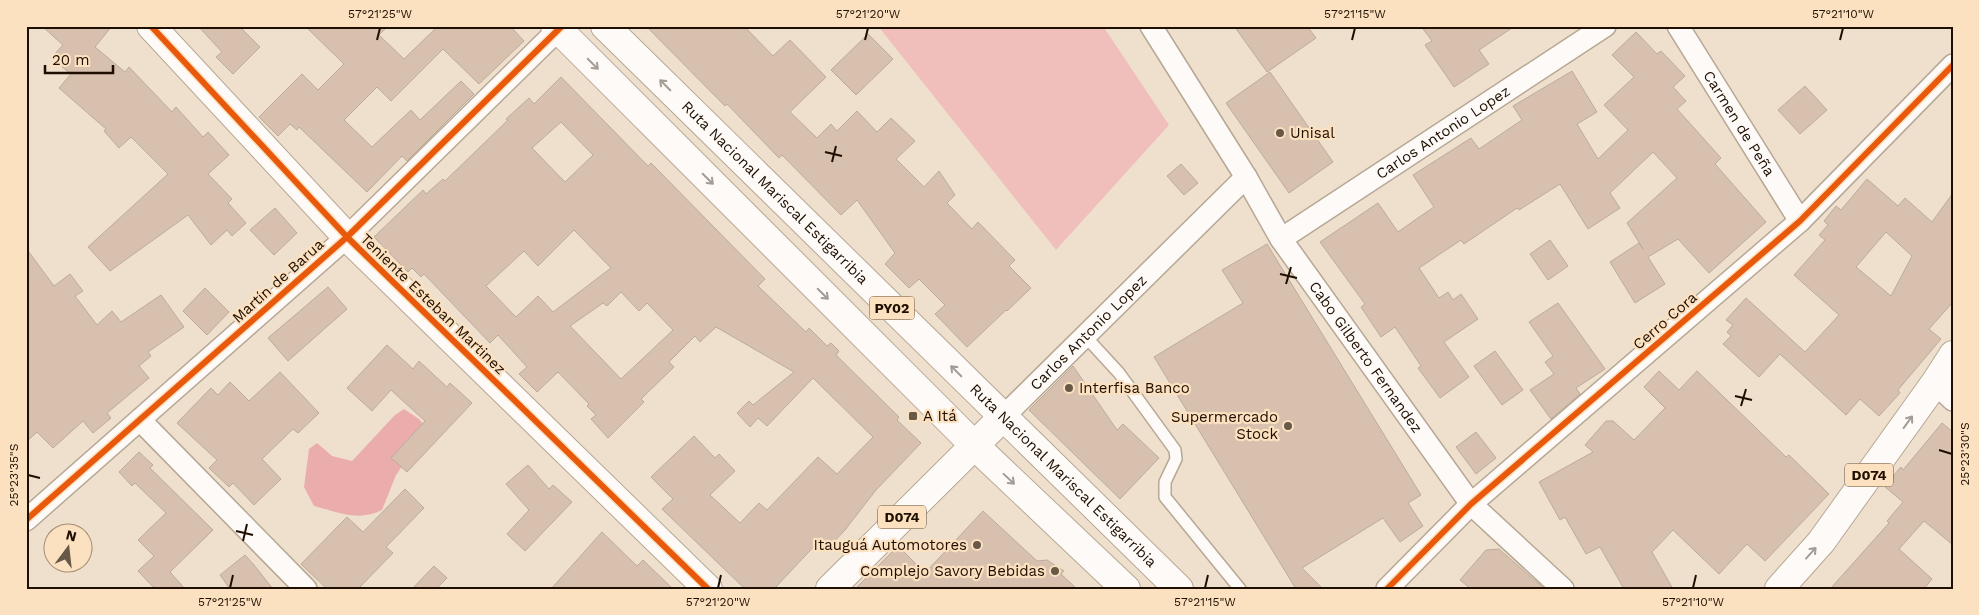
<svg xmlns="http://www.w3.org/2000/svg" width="1979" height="615" font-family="'Work Sans',sans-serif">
<rect width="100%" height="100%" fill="#efe0cd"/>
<path fill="#f1bfbb" d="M878 26H1103L1169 125 1056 250Z"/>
<path fill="#eaadab" d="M404 409 419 419 425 426 424 435 396 475 382 510C360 522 337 512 314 506L304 487 309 449 317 443 332 456 352 461 395 415Z"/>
<path fill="#d7c1ae" stroke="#bcab9c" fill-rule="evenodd" d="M42 26H112L95 47 125 72 129 67 172 112 176 107 203 137 208 132 229 155 208 174 232 199 228 203 246 223 232 236 227 230 211 245 188 215 110 271 88 247 168 174 131 137 119 148 104 131 106 129 59 88 71 74 51 58 63 45Z
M198 26H239L260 47 233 74 216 57 222 52Z
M305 26H388L379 35 404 59 438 26H510L524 41 479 84 443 49 391 101 377 87 344 120 372 147 411 110 420 120 461 81 474 94 407 161 402 156 367 192 299 127 297 130 290 124 278 136 259 117 302 74 318 90 344 64Z
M646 26H744L773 56 790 40 826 77 790 112 817 138 831 124 837 131 857 111 877 132 891 118 915 141 896 159 924 187 939 171 955 195 947 203 972 229 978 222 1015 260 1009 266 1031 288 1007 311 1006 310 967 347 935 314 945 305 919 279 909 288 885 264 895 253 857 200 841 215 782 155 779 158 727 104 725 106Z
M1234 26H1307L1316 38 1267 72Z
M1421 26H1515L1479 50 1489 64 1454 87 1425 45 1432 41Z
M1636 32 1657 54 1661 51 1685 76 1673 87 1686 101 1677 109 1721 158 1715 164 1766 222 1709 273 1678 239 1648 257 1665 284 1635 303 1610 262 1639 243 1643 249 1627 223 1677 178 1653 152 1610 193 1620 208 1588 229 1560 184 1519 210 1517 208 1464 244 1461 240 1419 268 1439 298 1448 292 1453 300 1461 294 1478 319 1444 342 1469 377 1440 398 1418 368 1421 366 1395 327 1381 337 1361 307 1365 304 1320 242 1378 203 1398 232 1412 222 1434 207 1413 175 1471 138 1479 149 1522 120 1513 106 1572 71 1597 112 1577 124 1598 159 1628 130 1604 105 1634 77 1612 55Z
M868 34 893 59 856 95 831 70Z
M1270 72 1333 162 1289 193 1226 103Z
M561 77 648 166 651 163 765 279 758 286 806 332 809 328 827 346 831 343 839 351 836 355 899 417 897 420 921 443 876 490 845 530 828 548 820 540 774 589H745L662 509 673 499 651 477 694 436 715 458 719 454 735 471 710 495 740 523 759 503 767 510 818 457 837 474 873 437 813 378 767 426 758 418 750 427 737 413 749 401 753 405 794 372 716 327 700 342 695 336 669 362 674 367 641 399 644 402 608 438 591 419 596 415 587 406 589 404 558 372 537 392 519 374 527 367 498 335 490 343 424 274 421 277 412 268 408 272 374 237 423 190 426 194 443 179 445 181 508 120 506 119 529 98 534 104ZM561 122 593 155 565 182 532 148ZM574 230 611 268 553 312 538 296 516 317 486 286 524 251 538 266ZM621 292 639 311 647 303 673 330 621 379 570 326 603 303 607 306Z
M1805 86 1827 110 1800 134 1778 110Z
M1181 164 1198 183 1184 195 1167 176Z
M1867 179 1898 206 1905 198 1932 222 1953 193V302L1929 329 1941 339 1898 390 1900 393 1879 416 1860 399 1846 415 1780 354 1759 377 1723 344 1731 336 1727 332 1733 325 1726 320 1746 298 1805 352 1839 315 1794 275 1825 240 1819 235 1828 225 1824 221 1836 206 1841 210ZM1886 232 1912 256 1891 296 1856 267Z
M275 208 297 233 274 255 250 230Z
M1550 240 1568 266 1548 280 1530 254Z
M1267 244 1421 495 1408 503 1423 526 1400 542 1383 518 1302 568 1323 589H1296L1154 357 1243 303 1222 270Z
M26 248 54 286 70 274 83 291 75 296 97 325 112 311 121 322 161 295 184 327 148 352 151 356 139 366 149 378 107 413 111 418 93 433 83 421 53 448 37 432 26 442Z
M328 287 347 309 288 361 268 338Z
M205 288 229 312 207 335 183 311Z
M1558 303 1605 369 1576 388 1580 394 1551 419 1530 390 1554 374 1545 362 1553 356 1529 322Z
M387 345 413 369 419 361 447 387 450 383 472 403 407 472 391 458 425 421 391 390 372 411 347 388Z
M1495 351 1523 390 1502 405 1474 366Z
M1073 366 1117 430 1123 424 1159 458 1120 499 1029 410Z
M1659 371 1679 390 1697 371 1786 457 1789 455 1829 494 1765 561 1747 544 1719 574 1673 530 1652 552 1673 589H1624L1600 547 1586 554 1565 517 1560 520 1539 482 1593 452 1585 445 1606 421H1613L1634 440 1665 408 1644 387Z
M280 372 319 413 298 433 293 429 262 459 281 479 254 505 233 483 229 487 209 468 217 460 177 423 211 388 218 395 230 382 249 401Z
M1942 423 1953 432V545L1924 521 1899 549 1932 579 1924 589H1830L1889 523 1887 521 1903 502 1884 486 1901 467 1903 470Z
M1476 432 1496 458 1476 474 1456 447Z
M139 452 153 465 150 468 213 530 170 572 185 589H155L138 571 154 556 138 540 166 513 135 483 132 486 119 472Z
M528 465 549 489 553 485 572 502 525 551 507 534 529 510 506 484Z
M405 489 424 508 386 547 393 553 358 589H327L301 564 347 517 363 532Z
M983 511 1037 561 1047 560 1064 571 1061 574 1077 589H855L898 546 925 573Z
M602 532 637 566 643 560 673 589H551Z
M1499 549 1539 584 1544 589H1471L1460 580 1486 550Z
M245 555 254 565 273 589H230L220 575Z
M434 566 447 578 436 589H412Z"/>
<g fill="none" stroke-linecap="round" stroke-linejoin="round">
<g stroke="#b7a895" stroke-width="14">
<path id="lane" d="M1085 336 1119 373 1175 450 1176 459 1165 482V497L1240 589"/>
</g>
<g stroke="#b7a895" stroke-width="24">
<g id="street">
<path id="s1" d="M1151 26 1246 177 1281 239 1471 504 1563 589"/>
<path id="s2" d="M1678 26 1800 221"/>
<path id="s3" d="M1281 239 1605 26"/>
<path d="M1935 383 1953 400"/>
<path id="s4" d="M1003 417 1246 177"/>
<path d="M140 420 306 589"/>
<path d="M26 520 347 237 562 26"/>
<path d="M1387 589 1471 504 1800 221 1953 65"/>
</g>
</g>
<g stroke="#b7a895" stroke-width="30">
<path id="secondary" d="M151 26 347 237 708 589"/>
</g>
<g stroke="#b7a895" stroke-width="30">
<path id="primary" d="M830 589 1003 417
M1779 589 1821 542 1935 383 1953 355"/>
</g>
<g stroke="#b7a895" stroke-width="30">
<g id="highway">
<path d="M555 26 974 445 1126 589"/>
<path id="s5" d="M605 26 1179 589"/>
</g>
</g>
<use href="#lane" stroke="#fdfaf8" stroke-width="11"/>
<use href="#street" stroke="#fdfaf8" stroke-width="21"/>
<use href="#secondary" stroke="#fdfaf8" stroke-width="28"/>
<use href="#primary" stroke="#fdfaf8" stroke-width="28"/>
<use href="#highway" stroke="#fdfaf8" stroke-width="28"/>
<g stroke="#fce1c0" stroke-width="9">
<path id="cycleway" d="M151 26 347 237 708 589
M26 520 347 237 562 26
M1387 589 1471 504 1800 221 1953 65"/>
</g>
<use href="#cycleway" stroke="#e8590c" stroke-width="6"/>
</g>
<defs><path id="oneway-shaft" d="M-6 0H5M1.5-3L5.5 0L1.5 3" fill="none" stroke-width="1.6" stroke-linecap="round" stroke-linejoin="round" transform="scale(1.25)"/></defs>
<g stroke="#a49c95">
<use href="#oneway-shaft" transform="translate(593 64) rotate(45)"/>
<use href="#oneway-shaft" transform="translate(665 85) rotate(-135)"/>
<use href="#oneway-shaft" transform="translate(708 179) rotate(45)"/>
<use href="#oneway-shaft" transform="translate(823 294) rotate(45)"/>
<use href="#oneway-shaft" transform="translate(956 371) rotate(-135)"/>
<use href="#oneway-shaft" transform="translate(1908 422) rotate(-54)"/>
<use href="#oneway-shaft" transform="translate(1009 479) rotate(43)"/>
<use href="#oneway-shaft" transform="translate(1811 553) rotate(-48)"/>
</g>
<path fill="none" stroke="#1e0f00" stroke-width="2" d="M377 40 380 28M865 40 868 28M1352 40 1355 28M1840 40 1843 28M825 152 842 156M832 162 836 146M1280 274 1297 278M1286 284 1291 267M1735 396 1752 400M1741 406 1746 389M1939 450 1952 454M28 475 40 478M236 531 253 535M243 541 247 524M230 588 233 575M718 588 721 575M1205 588 1208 575M1693 588 1696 575"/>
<g fill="#675848" stroke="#fce1c0" stroke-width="2">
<circle cx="1280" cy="133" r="5"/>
<circle cx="1069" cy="388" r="5"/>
<rect x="908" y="411" width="10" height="10" rx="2.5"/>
<circle cx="1288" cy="426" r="5"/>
<circle cx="977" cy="545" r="5"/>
<circle cx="1055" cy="571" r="5"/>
</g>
<g text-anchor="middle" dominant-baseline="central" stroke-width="4.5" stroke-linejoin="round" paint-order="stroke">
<g fill="#fce1c0" stroke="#614e3a" stroke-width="1">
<rect x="869.5" y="296.5" width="45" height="23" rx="4"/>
<rect x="1845" y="463.5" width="48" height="23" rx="4"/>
<rect x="878" y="505.5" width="48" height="23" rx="4"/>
</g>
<g font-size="14" font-weight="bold" fill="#1e0f00">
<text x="892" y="308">PY02</text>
<text x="1869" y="475">D074</text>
<text x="902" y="517">D074</text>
</g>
<g font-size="15" fill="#1e0f00" stroke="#fce1c0">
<text stroke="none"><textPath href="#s2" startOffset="115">Carmen de Peña</textPath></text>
<text stroke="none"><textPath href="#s3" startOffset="194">Carlos Antonio Lopez</textPath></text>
<text stroke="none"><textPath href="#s5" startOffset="238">Ruta Nacional Mariscal Estigarribia</textPath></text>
<text transform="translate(278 281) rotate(-42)">Martín de Barua</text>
<text transform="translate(433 304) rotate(44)">Teniente Esteban Martinez</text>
<text transform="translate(1665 321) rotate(-41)">Cerro Cora</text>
<text stroke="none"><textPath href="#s4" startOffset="120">Carlos Antonio Lopez</textPath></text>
<text stroke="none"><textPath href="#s1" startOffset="395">Cabo Gilberto Fernandez</textPath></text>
<text stroke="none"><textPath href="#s5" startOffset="642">Ruta Nacional Mariscal Estigarribia</textPath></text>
</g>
<g font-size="15" fill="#1e0f00" stroke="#fce1c0" text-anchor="start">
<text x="1290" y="133">Unisal</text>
<text x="1079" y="388">Interfisa Banco</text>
<text x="923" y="416">A Itá</text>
<text x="1278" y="417" text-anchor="end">Supermercado<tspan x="1278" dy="17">Stock</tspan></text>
<text x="967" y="545" text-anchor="end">Itauguá Automotores</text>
<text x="1045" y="571" text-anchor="end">Complejo Savory Bebidas</text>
</g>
</g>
<rect width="1979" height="615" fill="none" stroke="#fce1c0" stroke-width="55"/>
<g transform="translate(68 548) rotate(15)"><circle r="24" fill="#fce1c0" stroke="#a38d73"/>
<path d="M0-4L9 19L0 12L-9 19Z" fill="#675848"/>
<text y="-8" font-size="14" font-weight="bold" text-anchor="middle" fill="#1e0f00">N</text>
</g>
<path d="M45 65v8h68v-8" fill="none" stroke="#1e0f00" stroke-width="2.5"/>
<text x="52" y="65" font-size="15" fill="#1e0f00" stroke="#fce1c0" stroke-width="4" paint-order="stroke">20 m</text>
<rect x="28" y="28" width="1924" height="560" fill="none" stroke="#1e0f00" stroke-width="2"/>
<g font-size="12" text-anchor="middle" fill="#1e0f00">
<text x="380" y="18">57°21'25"W</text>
<text x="868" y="18">57°21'20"W</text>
<text x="1355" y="18">57°21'15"W</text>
<text x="1843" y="18">57°21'10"W</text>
<text transform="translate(1965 454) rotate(-90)" y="4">25°23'30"S</text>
<text transform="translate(14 475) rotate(-90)" y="4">25°23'35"S</text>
<text x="230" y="606">57°21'25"W</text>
<text x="718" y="606">57°21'20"W</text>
<text x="1205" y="606">57°21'15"W</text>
<text x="1693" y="606">57°21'10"W</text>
</g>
</svg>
